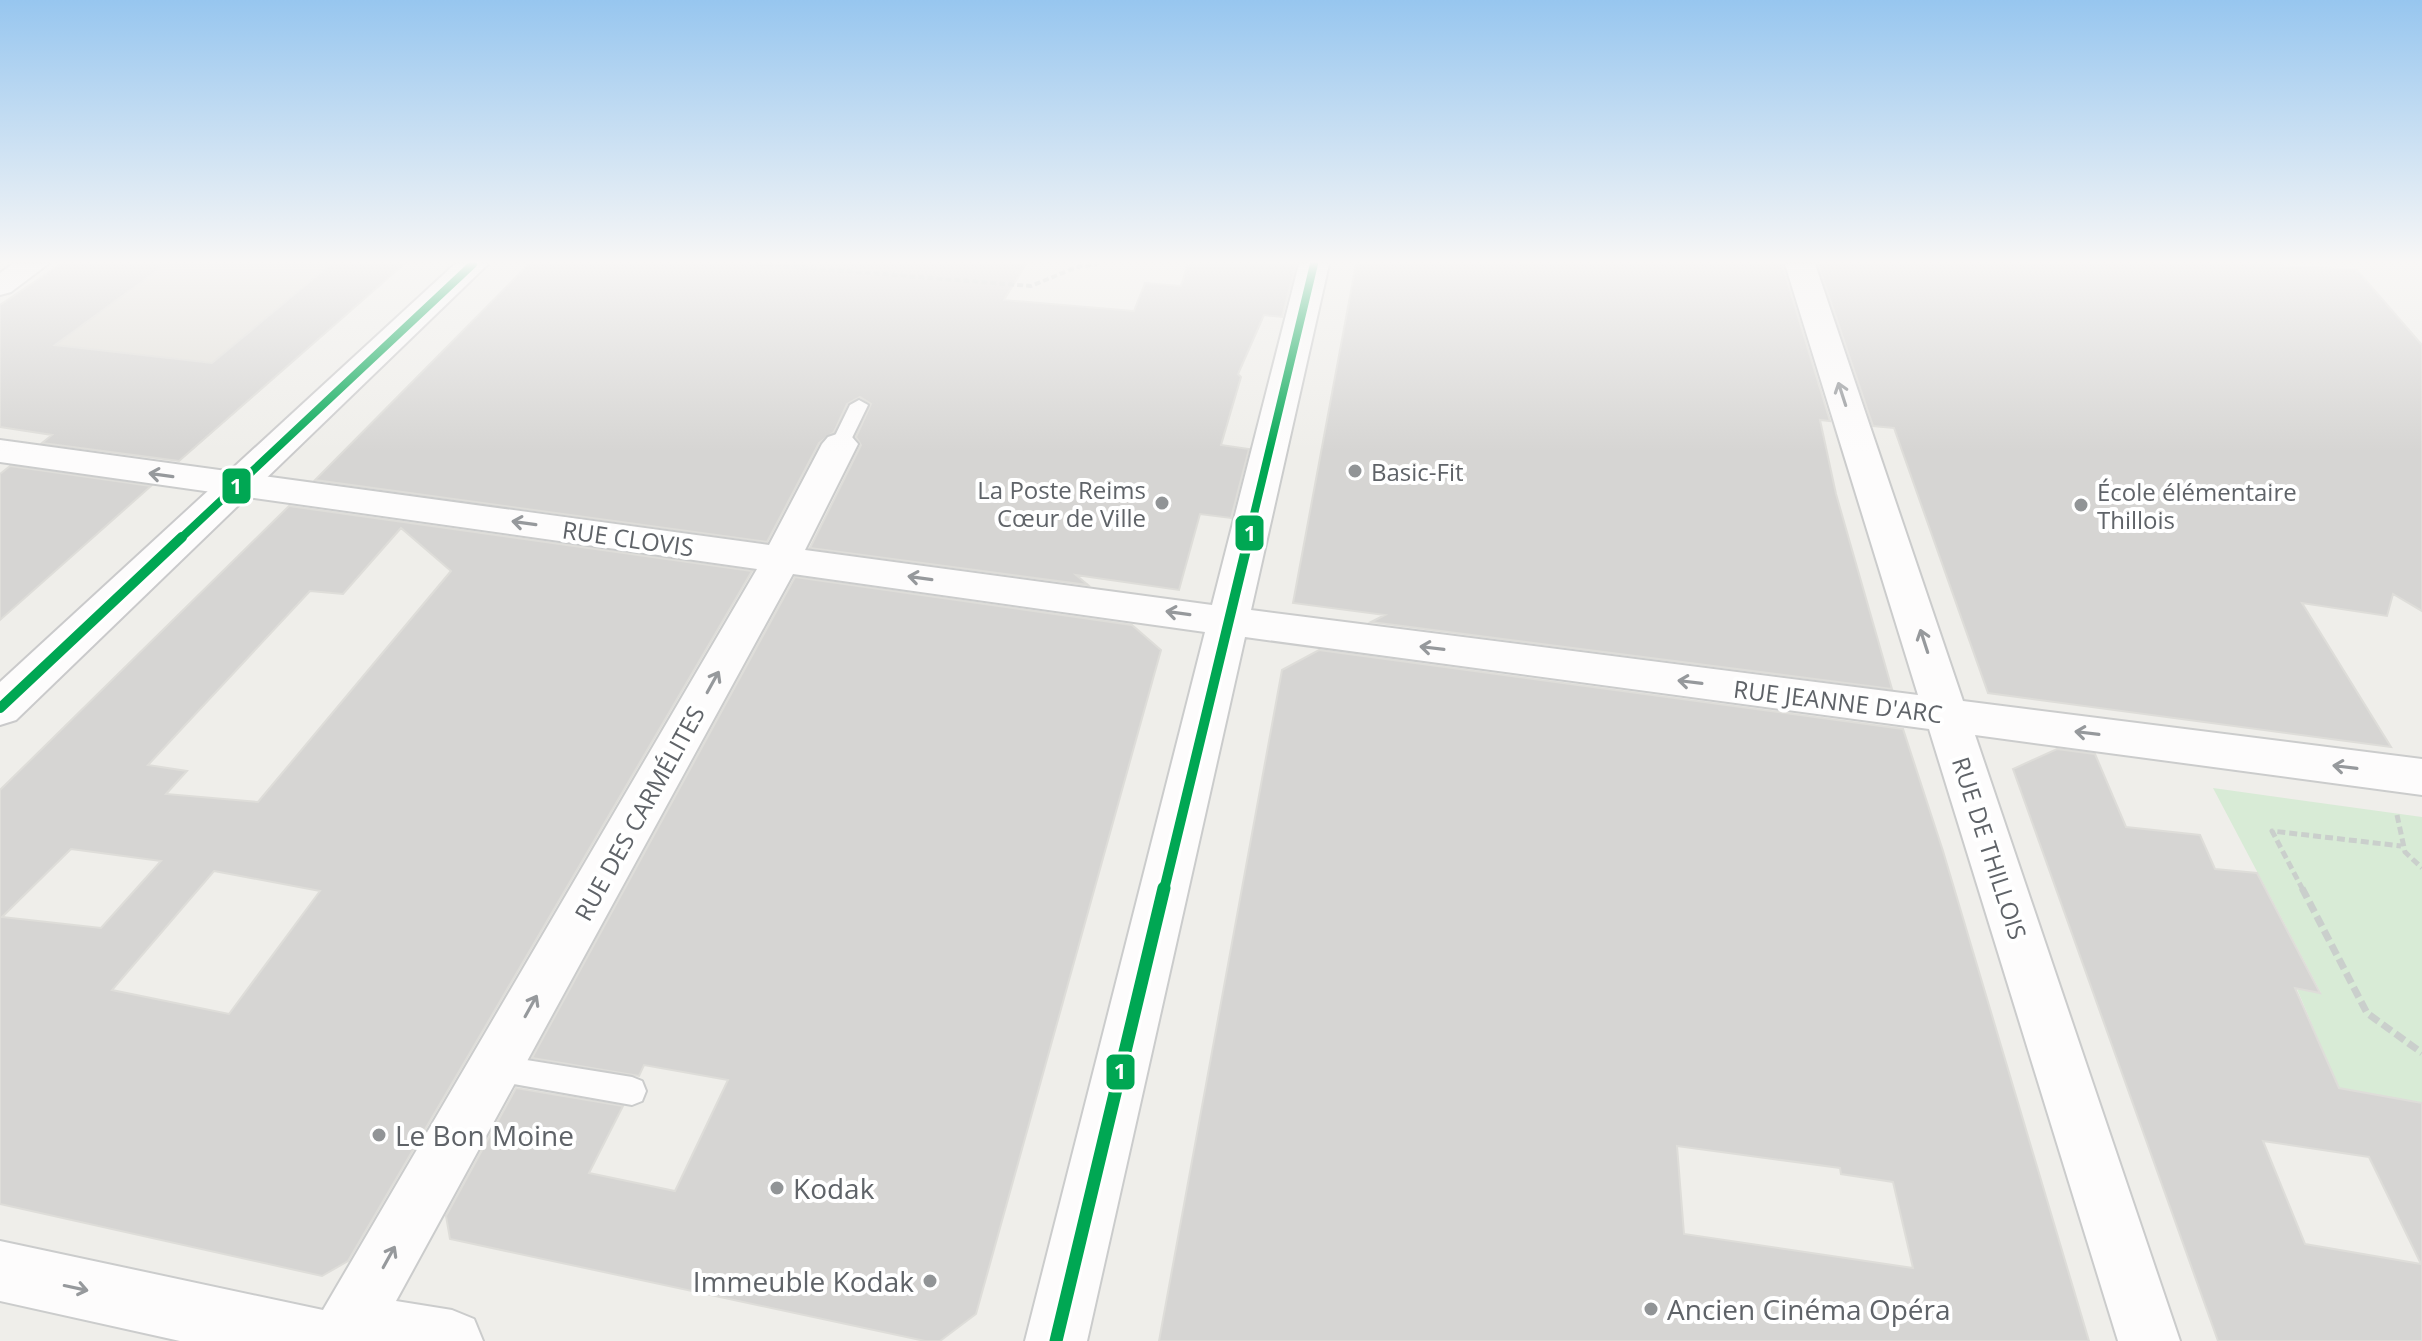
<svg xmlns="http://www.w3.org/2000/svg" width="2422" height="1341" font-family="'Open Sans',sans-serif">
<rect width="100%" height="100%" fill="#efeeea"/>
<path fill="#e2e0da" d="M61 264H404L189 453 68 436 0 305Z"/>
<path fill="#d8ebd6" d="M2213 788 2422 817V1103L2339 1089 2297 989 2321 993Z"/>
<path fill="#d6d5d3" stroke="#deddd9" stroke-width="2" fill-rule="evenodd" d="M61 264H166L55 345 212 363 331 264H404L179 461 42 443 52 435 0 427V305Z
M529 264H1026L1004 300 1134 311 1145 283 1181 286 1187 266 1296 264 1282 317 1264 315 1238 374 1241 377 1221 445 1249 449 1231 518 1200 514 1179 590 1076 575 1088 585 810 548 861 445 856 437 871 404 860 397 847 404 834 432 819 443 767 542 315 480Z
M1356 264H1782L1830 421 1820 420 1836 494 1892 689 1371 622 1385 615 1293 603Z
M1818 264H2246L2357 270 2422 345V611L2393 594 2387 616 2302 603 2391 747 1988 693 1894 428 1873 426Z
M10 466 151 486 0 620V474Z
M289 506 752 571 348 1261 322 1276 0 1204V790ZM401 528 451 571 258 802 166 794 187 771 148 765 310 591 343 594ZM71 849 161 861 101 928 2 917ZM214 871 320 891 229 1014 112 990Z
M795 577 1132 625 1161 650 976 1314 940 1341H925L450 1239 446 1216 516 1088 623 1106 589 1173 675 1191 728 1080 644 1065 639 1076 532 1058Z
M1319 650 1903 729 1943 851 2089 1341H1159L1282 670ZM1677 1146 1840 1168 1841 1174 1893 1182 1913 1268 1684 1234Z
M2057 749 2095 754 2126 827 2200 835 2215 869 2257 873 2320 993 2295 988 2339 1088 2422 1103V1341H2218L2013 769ZM2263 1141 2369 1157 2421 1264 2305 1244Z"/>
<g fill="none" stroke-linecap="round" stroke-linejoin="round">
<g stroke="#cbcccc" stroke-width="4">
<path id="lane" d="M859 400 868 405 849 444 840 450 834 448 831 444 850 405Z
M496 1055 632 1077 642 1081 646 1091 642 1101 632 1105 496 1081 486 1077 482 1068 486 1059Z"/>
</g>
<g stroke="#cbcccc" stroke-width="4">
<path id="street" d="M13 264H48L11 292 0 295V273Z
M1299 264H1329L1251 610 1918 695 1785 264H1815L1963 701 2422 759V795L1975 735 2180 1341H2118L1929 729 1245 637 1087 1341H1025L1205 632 793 574 396 1301 452 1310 474 1319 483 1341H180L0 1301V1241L323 1310 757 569 0 462V440L769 545 822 444 828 437 840 433 852 437 858 444 805 550 1212 605Z"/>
</g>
<g stroke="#cacacb" stroke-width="4">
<path id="secondary" d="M455 264H488L16 720 0 725V682Z"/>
</g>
<path stroke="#cacfcc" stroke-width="4" stroke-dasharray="6 3" stroke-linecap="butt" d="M757 264 1031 286 1077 267 1097 264"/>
<path stroke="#cacfcc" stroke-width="5" stroke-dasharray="8 4" stroke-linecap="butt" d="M2397 815 2405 852 2422 868
M2303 890 2272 831 2401 846"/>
<path stroke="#cacfcc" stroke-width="7" stroke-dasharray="11 5" stroke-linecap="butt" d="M2302 888 2367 1013 2422 1053"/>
<use href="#lane" fill="#fdfcfc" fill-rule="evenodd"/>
<use href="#street" fill="#fdfcfc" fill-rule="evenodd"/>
<use href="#secondary" fill="#fdfcfc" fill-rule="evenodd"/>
<g stroke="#fff" stroke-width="13">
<path id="bus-1-far2" d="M180 539 473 264
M1248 539 1314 264"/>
</g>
<g stroke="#fff" stroke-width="16">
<path id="bus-1-far1" d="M0 708 182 537
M1164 890 1249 537"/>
</g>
<g stroke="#fff" stroke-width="19">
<path id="bus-1" d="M1056 1341 1164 888"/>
</g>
<use href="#bus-1-far2" stroke="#00a753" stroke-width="8"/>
<use href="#bus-1-far1" stroke="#00a753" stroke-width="10"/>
<use href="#bus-1" stroke="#00a753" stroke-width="13"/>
</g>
<defs><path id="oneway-shaft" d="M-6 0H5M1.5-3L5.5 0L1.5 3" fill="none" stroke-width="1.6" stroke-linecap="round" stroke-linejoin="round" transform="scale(2)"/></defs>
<g stroke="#96999c">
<use href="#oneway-shaft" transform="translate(1842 394) rotate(-108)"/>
<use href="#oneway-shaft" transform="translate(161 475) rotate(-172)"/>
<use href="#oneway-shaft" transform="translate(524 523) rotate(-172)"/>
<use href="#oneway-shaft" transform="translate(920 578) rotate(-172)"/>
<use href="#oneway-shaft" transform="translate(1178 613) rotate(-172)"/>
<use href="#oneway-shaft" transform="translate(1924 641) rotate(-108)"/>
<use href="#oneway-shaft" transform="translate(1432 648) rotate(-173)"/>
<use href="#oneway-shaft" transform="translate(713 682) rotate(-61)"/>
<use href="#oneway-shaft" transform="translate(1690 682) rotate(-173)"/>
<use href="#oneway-shaft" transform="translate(2087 733) rotate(-173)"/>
<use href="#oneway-shaft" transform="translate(2345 767) rotate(-173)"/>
<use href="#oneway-shaft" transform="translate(531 1006) rotate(-61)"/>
<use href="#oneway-shaft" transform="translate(389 1257) rotate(-61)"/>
<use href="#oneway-shaft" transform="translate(76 1288) rotate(12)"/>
</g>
<linearGradient id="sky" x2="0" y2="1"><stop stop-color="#97c6ef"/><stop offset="0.58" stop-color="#f8f7f6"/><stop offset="1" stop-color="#f8f7f6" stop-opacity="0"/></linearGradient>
<rect width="2422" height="452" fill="url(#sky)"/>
<g fill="#919496" stroke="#fff" stroke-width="3">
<circle cx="1355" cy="471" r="8"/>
<circle cx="1162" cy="503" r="8"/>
<circle cx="2081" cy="505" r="8"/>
<circle cx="379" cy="1135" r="8"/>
<circle cx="777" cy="1188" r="8"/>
<circle cx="930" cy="1281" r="8"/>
<circle cx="1651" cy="1309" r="8"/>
</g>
<g text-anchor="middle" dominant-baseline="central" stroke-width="8" stroke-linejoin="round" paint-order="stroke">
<g font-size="24" fill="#5f6368" stroke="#fff" text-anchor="start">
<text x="1371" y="471">Basic-Fit</text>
<text x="1146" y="489" text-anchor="end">La Poste Reims<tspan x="1146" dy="28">Cœur de Ville</tspan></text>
<text x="2097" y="491">École élémentaire<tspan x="2097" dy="28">Thillois</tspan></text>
</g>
<g font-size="24" fill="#5f6368" stroke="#fff">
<text transform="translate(628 538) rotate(8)">RUE CLOVIS</text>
<text transform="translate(1838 701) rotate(7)">RUE JEANNE D'ARC</text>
<text transform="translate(639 813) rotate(-61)">RUE DES CARMÉLITES</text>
<text transform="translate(1990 848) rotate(72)">RUE DE THILLOIS</text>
</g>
<g font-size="28" fill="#5f6368" stroke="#fff" text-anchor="start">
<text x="395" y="1135">Le Bon Moine</text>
<text x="793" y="1188">Kodak</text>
<text x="914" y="1281" text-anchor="end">Immeuble Kodak</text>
<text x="1667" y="1309">Ancien Cinéma Opéra</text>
</g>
</g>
<g stroke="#fff" stroke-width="3">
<rect x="221" y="467" width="31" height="38" rx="8" fill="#00a753"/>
<rect x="1234" y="514" width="31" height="38" rx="8" fill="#00a753"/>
<rect x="1105" y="1053" width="31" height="38" rx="8" fill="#00a753"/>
</g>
<g font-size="22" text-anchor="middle" font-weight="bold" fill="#fff">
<text x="236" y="494">1</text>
<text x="1250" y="541">1</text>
<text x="1120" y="1079">1</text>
</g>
</svg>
